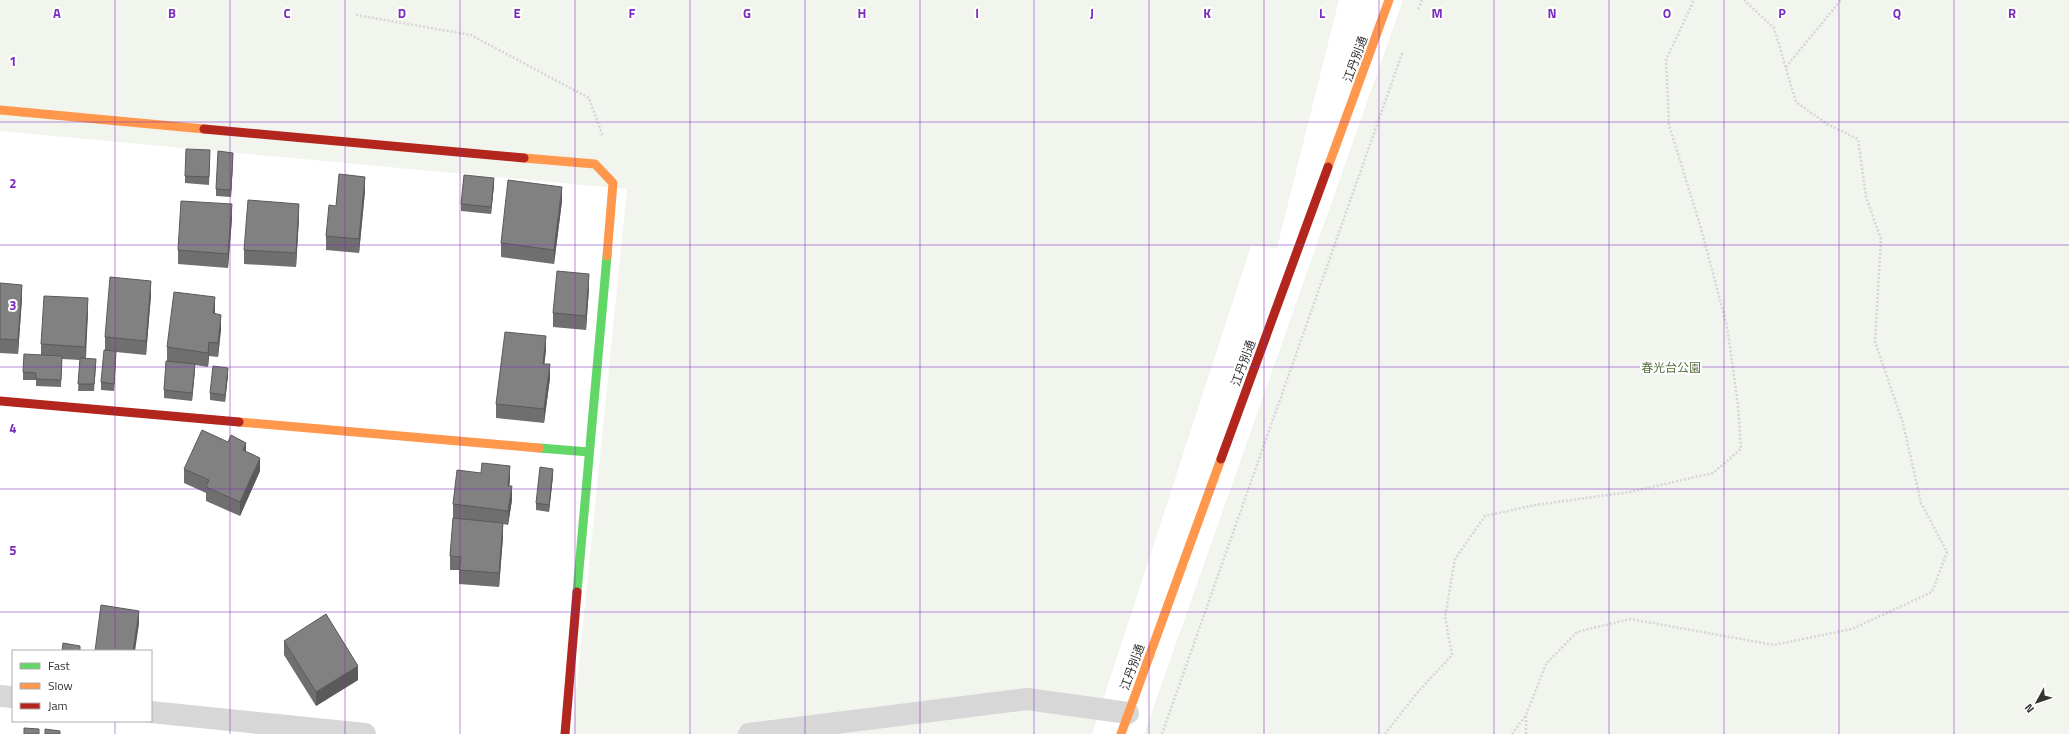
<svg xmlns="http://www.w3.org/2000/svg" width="2069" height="734" font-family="'Titillium Web','Noto Sans JP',sans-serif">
<rect width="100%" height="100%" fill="#fff"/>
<path fill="#f1f5ed" d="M0 0H1339L1277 248 1251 246 1092 734H572L627 189 0 131Z
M1403 0H2069V734H1144Z"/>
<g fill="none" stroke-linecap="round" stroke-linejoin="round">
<path stroke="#d6d6d6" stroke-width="2.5" stroke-dasharray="2 2" stroke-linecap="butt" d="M1418 9 1422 0
M356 15 471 35 589 98 603 137
M1786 67 1841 0
M1162 734 1403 51
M1385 734 1417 693 1452 655 1445 617 1455 559 1485 516 1535 505 1630 492 1713 473 1741 449 1738 405 1727 326 1700 225 1669 125 1666 60 1694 0
M1512 734 1526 715
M1526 734V715L1546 664 1577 632 1630 619 1774 645 1852 629 1932 592 1947 552 1921 503 1903 423 1875 342 1881 239 1866 197 1858 139 1827 124 1796 102 1774 28 1744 0"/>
<path stroke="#d7d7d7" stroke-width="22" d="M0 696 13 697
M151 712 365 734
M749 734 1027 699 1128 713"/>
<path stroke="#63d668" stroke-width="9" d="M539 448 589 452
M577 592 607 256"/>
<path stroke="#ff974d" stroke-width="9" d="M0 110 204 129
M524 158 595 164 613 183 607 256
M1328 167 1389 0
M239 422 539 448
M1121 734 1221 459"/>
<path stroke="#b3261e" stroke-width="9" d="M204 129 524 158
M0 401 239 422
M1221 459 1328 167
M565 734 577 592"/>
</g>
<path fill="#6f6f6f" d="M210 158 209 185 185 183V176Z
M233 160 231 197 216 196V189Z
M494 185 491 214 461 211V204Z
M365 191 359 253 326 250V236Z
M562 201 554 264 501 257V243Z
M232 218 228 268 178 264V250Z
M299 218 296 267 244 264V250Z
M0 283 22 298 18 354 0 353V357Z
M589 288 586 330 553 327V313Z
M151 295 146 355 116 352 114 391 101 390V382L105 350V337Z
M215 311 214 314 221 329 218 357 209 356 208 367 195 365 192 401 164 398V390L167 361V347Z
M88 312 86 358 96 366 94 391H78L80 360 62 359 61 387 36 386V380H23V372L41 355V344Z
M546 350 544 364 550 378 544 423 496 418V404Z
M228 375 225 402 210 400V393Z
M184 469 260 471 240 516 206 501V493L184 483Z
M553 476 549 512 536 510V503Z
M510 480 509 486 512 500 508 525 503 524V537L499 587 459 584V570H450V556L453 518V504Z
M284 641 358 680 316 706 284 655Z"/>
<path fill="#5a5a5a" d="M233 153V160L231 197V190Z
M365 177V191L359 253V239Z
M494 178V185L491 214V207Z
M562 187V201L554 264V250Z
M232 204V218L228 268V254Z
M299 204V218L296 267V253Z
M589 274V288L586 330V316Z
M151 281V295L146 355V341Z
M22 285V298L18 354V340Z
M215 297V311L213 327V313Z
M88 298V312L85 361V347Z
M221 315V329L218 357V343Z
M546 336V350L543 377V364Z
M209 342V356L208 367V353Z
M116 351V358L114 391V384Z
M195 364V371L192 401V393Z
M550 364V378L544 423V409Z
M228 368V375L225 402V395Z
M246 443V457L243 450Z
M260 458V471L240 516V502Z
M510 466V480L508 499V486Z
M553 469V476L549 512V505Z
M512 486V500L508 525V511Z
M503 523V537L499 587V573Z
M139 611V624L135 651H133Z
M358 666V680L316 706V692Z"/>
<path fill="#818181" stroke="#5a5a5a" d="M186 149 210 150 209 177 185 176Z
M218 151 233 153 231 190 216 189Z
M339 174 365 177 359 239 326 236 329 205 336 206Z
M464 175 494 178 491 207 461 204Z
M508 180 562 187 554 250 501 243Z
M248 200 299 204 296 253 244 250Z
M181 201 232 204 228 254 178 250Z
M557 271 589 274 586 316 553 313Z
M110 277 151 281 146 341 105 337Z
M0 283 22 285 18 340 0 339Z
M174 292 215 297 213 313 221 315 218 343 209 342 208 353 167 347Z
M44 296 88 298 85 347 41 344Z
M505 332 546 336 543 364H550L544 409 496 404Z
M104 350 116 351 114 384 101 382Z
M24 354 62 356 61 380 36 379V373L23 372Z
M80 358 96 359 94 384H78Z
M166 361 195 364 192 393 164 390Z
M213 366 228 368 225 395 210 393Z
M202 430 228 442 231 435 246 443 243 450 260 458 240 502 206 487 209 480 184 469Z
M482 463 510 466 508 486H512L508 511 453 504 457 470 481 473Z
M540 467 553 469 549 505 536 503Z
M453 518 503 523 499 573 459 570 461 557 450 556Z
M101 605 139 611 133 651H95Z
M326 614 358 666 316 692 284 641Z
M63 643 80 646V651H62Z
M24 728 39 729V734H24Z
M45 729 60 731V734H45Z"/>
<path fill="none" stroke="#7b2cbf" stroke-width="1" stroke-opacity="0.55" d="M115 0V651M230 0V734M345 0V734M460 0V734M575 0V734M690 0V734M805 0V734M920 0V734M1034 0V734M1149 0V734M1264 0V734M1379 0V734M1494 0V734M1609 0V734M1724 0V734M1839 0V734M1954 0V734M0 122H2069M0 245H2069M0 367H2069M0 489H2069M0 612H2069M115 721V734"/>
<g text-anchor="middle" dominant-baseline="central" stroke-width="4" stroke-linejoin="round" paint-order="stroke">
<g font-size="12" fill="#333" stroke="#fff">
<text transform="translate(1355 59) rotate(-70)">江丹別通</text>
<text transform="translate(1243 363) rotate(-70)">江丹別通</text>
<text transform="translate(1132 667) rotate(-70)">江丹別通</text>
</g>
<g font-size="12" fill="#56703f" stroke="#fff">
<text x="1671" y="367">春光台公園</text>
</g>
</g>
<g font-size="13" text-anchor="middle" font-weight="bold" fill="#7b2cbf" stroke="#fff" stroke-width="4" stroke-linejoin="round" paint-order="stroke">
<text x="57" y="18">A</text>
<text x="172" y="18">B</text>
<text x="287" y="18">C</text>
<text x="402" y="18">D</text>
<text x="517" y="18">E</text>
<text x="632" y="18">F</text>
<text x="747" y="18">G</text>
<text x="862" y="18">H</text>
<text x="977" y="18">I</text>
<text x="1092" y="18">J</text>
<text x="1207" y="18">K</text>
<text x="1322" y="18">L</text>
<text x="1437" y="18">M</text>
<text x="1552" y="18">N</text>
<text x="1667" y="18">O</text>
<text x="1782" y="18">P</text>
<text x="1897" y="18">Q</text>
<text x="2012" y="18">R</text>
<text x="13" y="66">1</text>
<text x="13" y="188">2</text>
<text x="13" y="310">3</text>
<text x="13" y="433">4</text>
<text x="13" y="555">5</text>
</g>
<rect x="12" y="650" width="140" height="72" fill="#ffffff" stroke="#adadad"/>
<rect x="20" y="663" width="20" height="6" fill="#63d668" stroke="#adadad"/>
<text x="48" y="670" font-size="12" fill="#333333">Fast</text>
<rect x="20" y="683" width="20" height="6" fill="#ff974d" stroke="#adadad"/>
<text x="48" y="690" font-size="12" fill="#333333">Slow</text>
<rect x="20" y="703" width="20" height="6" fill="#b3261e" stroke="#adadad"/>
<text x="48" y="710" font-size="12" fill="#333333">Jam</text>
<g transform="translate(2037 702) rotate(230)" stroke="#ffffff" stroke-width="3" paint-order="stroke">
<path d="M0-3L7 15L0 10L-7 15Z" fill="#333333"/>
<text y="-6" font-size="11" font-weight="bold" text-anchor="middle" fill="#333333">N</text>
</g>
</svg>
